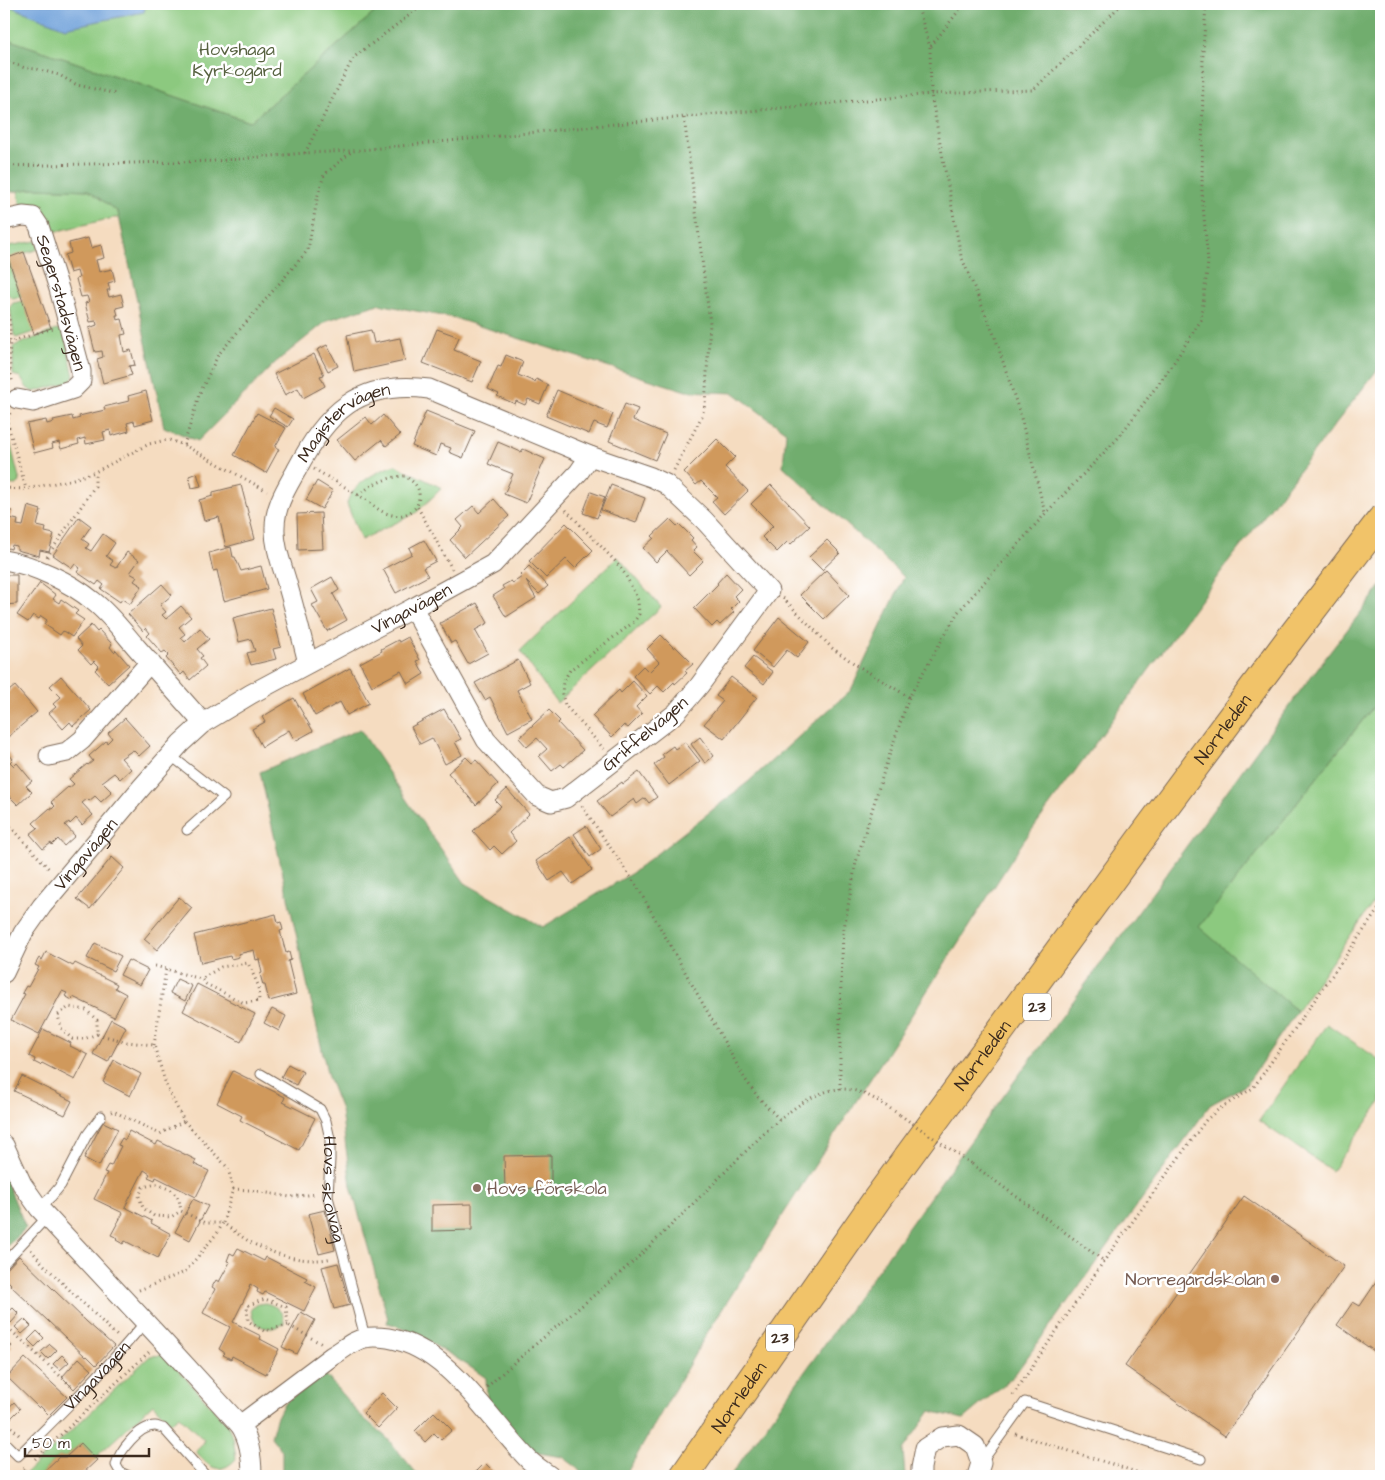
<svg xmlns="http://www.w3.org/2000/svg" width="1385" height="1480" font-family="'Architects Daughter',sans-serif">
<rect width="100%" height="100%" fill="#fff"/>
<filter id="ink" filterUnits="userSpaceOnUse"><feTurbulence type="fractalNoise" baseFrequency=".02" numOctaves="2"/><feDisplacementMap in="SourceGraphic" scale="10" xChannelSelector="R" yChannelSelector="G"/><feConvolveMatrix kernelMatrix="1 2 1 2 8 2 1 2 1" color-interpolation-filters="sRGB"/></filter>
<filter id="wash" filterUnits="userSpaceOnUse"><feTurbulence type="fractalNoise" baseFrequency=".0096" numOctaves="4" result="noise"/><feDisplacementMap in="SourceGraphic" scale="20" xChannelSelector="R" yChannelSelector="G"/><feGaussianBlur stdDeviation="1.12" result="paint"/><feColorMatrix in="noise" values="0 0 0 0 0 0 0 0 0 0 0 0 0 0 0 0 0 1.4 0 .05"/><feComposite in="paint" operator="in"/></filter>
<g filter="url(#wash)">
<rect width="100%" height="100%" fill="#f5dcc0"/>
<path fill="#8cc97f" stroke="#647a4e" d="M4 4H384L250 122 4 38Z
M36 188 88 190 118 212 119 218H113L49 233 40 210 21 207 18 191Z
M36 241 39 249 8 258 21 297 12 298C1 292 4 259 4 247Z
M23 301 34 332 16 338 14 335 10 307 13 303Z
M59 329 64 332 74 376 70 382 33 392 27 388 20 377 13 375V347L16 345Z
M4 350 8 355 7 382 4 380Z
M4 426 9 438 20 482 16 485 4 484V467H5Z
M395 465 442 488 416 513 361 540 347 504C350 485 379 470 395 465Z
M618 557 661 607 557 703 520 651Z
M1381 697V892L1297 1011 1198 928Z
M1327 1024 1381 1061V1101L1332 1171 1259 1121Z
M265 1303C275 1305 284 1311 284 1323 270 1333 252 1328 251 1309L258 1304Z
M165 1355 227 1424 233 1437 236 1459C220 1476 208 1468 196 1451L203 1444 204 1440 179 1416 170 1423 153 1404 99 1454 97 1460 81 1443 66 1457H58L41 1474 40 1476H23L150 1356Z"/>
<path fill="#71ad6e" stroke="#566c46" d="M384 4H1381V365L1220 573 1023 842 707 1333 625 1476H584L575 1466 563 1457 532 1452 487 1400 486 1378C464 1362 440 1348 416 1335 406 1330 398 1325 387 1323L388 1319 351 1186 341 1110 328 1077 260 772 360 729 408 802 465 883 543 927 632 873 748 782 851 690 904 577 783 466 786 432 734 393 686 391 454 318 378 304 328 320 276 362 198 441 164 427 118 212 88 190 36 188 4 193V38L250 122Z
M1381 586V697L1199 927 1297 1011 1246 1085 1210 1105 1013 1377 963 1419 930 1411 903 1450 905 1476H730L948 1172 1303 687Z
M4 1175 26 1228 4 1249Z
M325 1374 359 1414 387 1438 419 1476H282V1451L271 1437 276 1419 284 1403Z"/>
<path fill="#70a1da" stroke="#56667c" d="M4 4H146L144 12 65 28Z"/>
<g id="blocks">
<path fill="#d0995b" d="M88 238 91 248 101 245 104 258 96 260 99 272 112 269 115 281 108 283 110 290H107L109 297 121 294 124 306 116 308 118 315H116L117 320 122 319 126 334 121 335 124 352 131 350 135 365 129 366 132 375 103 383 97 359 103 357 102 351 95 352 89 328 97 325 96 321 90 322 85 303 89 302 87 296 81 297 76 279 79 278 77 271 70 273 65 255 71 253 69 243Z
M24 252 51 328 34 334 8 258Z
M437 329 459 337 454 350 481 361 472 382 423 363Z
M371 330 374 343 400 338 405 361 354 372 347 335Z
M327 345 338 366 328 371 317 350Z
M314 354 324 375 320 376 325 386 303 398 298 388 285 395 274 374Z
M506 355 523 362 518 375 535 382 536 379 548 385 540 404 528 399 525 405 516 401 515 404 497 396 499 394 488 389 498 366 501 367Z
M557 390 613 414 607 428 594 423 589 434 546 416Z
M146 391 153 420 135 425 134 421 127 423 129 431 111 436 110 430 103 432 105 440 86 444 85 438 78 440 79 444 61 449 59 442 52 444 53 448 34 453 27 424 46 420 47 424 54 422 53 420 72 416 73 420 80 418 79 416 105 410 104 407 129 401 128 396Z
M625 404 638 409 633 420 666 434 655 460 609 441Z
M274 408 293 419 288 427 269 416Z
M426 411 475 431 463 458 449 452 451 448 440 444 436 456 412 446Z
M257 413 286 428 275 447 279 449 266 473 234 455Z
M383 415 400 435 386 446 381 440 355 461 337 440 366 417 372 425Z
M717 439 735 457 725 467 748 491 724 514 712 501 717 497 701 481 696 485 684 472Z
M498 442 521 452 523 449 545 459 526 503 504 494 513 474 488 464Z
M197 473 201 486 192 488 189 476Z
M317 481 333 491 322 509 306 500Z
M241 485 255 539 226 547 219 517 204 521 199 500 213 496V492Z
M611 485 645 498 636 523 601 510Z
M771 485 810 526 791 544 788 541 777 552 762 537 773 526 751 504Z
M591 492 605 497 597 518 583 513Z
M494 499 509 516 465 557 450 540 463 527 457 520 473 506 479 513Z
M28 506 41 510 37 526 46 528 45 532 54 534 49 552 40 550 39 556 17 550V546L12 545 11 549 4 547V509L12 511 10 518 18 520 17 525 23 526Z
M321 513 323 549 298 550 297 514Z
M79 517 91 526 82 539 89 544 86 548 91 551 103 534 115 543 106 556 113 561 110 565 116 568 127 552 139 560 130 573 137 577 134 581 142 586 130 604 122 599 120 602 101 589 104 585 99 581 96 585 77 572 80 568 75 564 72 568 53 555Z
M670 519 677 526 679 524 693 538 691 540 697 547 693 551 703 561 689 575 667 551 656 562 643 548 654 538 652 536Z
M566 523 593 550 575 568 566 559 546 578 529 561Z
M424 540 436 561 423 568 428 576 396 593 383 569 412 554 409 548Z
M827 540 840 553 822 570 809 557Z
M231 547 233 557H235L241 571 261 566 267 589 224 601 217 570 213 571 209 553Z
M529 566 548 586 539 594 526 581 536 598 506 617 493 596 504 589 502 586 511 581 513 583 522 577 520 575Z
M826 570 849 595 824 619 800 595Z
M726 573 741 589 734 596 739 601 731 609 734 612 720 625 717 622 712 627 694 608 718 584 717 583Z
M4 575H17V604L4 605Z
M332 577 339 590 333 594 347 620 327 631 312 605 318 602 311 589Z
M40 583 56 595 53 599 59 603 61 599 78 611 75 614 84 620 72 637 63 631 60 635 44 624 47 620 41 616 39 619 33 615 28 622 17 615Z
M162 584 172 595 160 605 166 612 162 615 166 619 181 606 191 617 179 627 185 634 181 637 185 642 200 628 209 639 197 649 203 656 200 658 206 666 190 680 184 672 181 675 166 658 169 655 165 651 162 653 147 636 150 633 146 628 143 631 128 614Z
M477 603 488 623 475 630 488 653 468 664 455 641 451 643 440 623Z
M271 608 281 647 273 649 276 659 251 665 247 653 255 651 251 639 239 642 233 618Z
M779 617 809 642 797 658 787 650 773 667 753 651Z
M91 625 97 632 99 630 112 644 110 647 114 652 116 650 129 665 108 684 95 670 99 666 94 661 91 664 78 650 82 646 76 639Z
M661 635 674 648 675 646 693 664 685 671 687 673 675 684 674 682 664 692 658 686 650 694 633 676 643 666 649 672 659 662 647 649Z
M408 637 420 660 417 661 424 674 408 684 401 671 372 686 360 663 382 651 381 649 398 640 399 642Z
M753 657 773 672 764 684 744 668Z
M518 660 530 683 517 690 532 719 508 732 490 697 485 700 475 683Z
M350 668 369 703 347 715 340 702 315 716 303 694Z
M61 676 91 710 73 726 70 722 63 729 49 713 56 707 53 704 61 697 50 686Z
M731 677 757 697 724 739 704 724 723 701 716 696Z
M633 681 647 696 636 707 642 714 628 728 624 725 612 737 592 716 619 690 621 693Z
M15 686 37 712 8 737 4 733V695Z
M294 698 313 731 295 741 289 730 262 747 252 729 265 722 262 717Z
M444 709 461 739 455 742 462 755 445 764 432 738 420 744 411 727Z
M549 710 560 721 558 723 583 750 564 767 561 764 552 771 539 756 547 749 537 738 527 747 519 738Z
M125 718 150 746 139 756 133 750 121 758 131 769 120 779 114 773 102 782 112 792 101 802 95 796 89 801 87 799 82 803 93 815 82 825 76 818 70 824 69 822 65 825 75 836 64 846 58 839 52 845 51 843 43 849 30 834 38 828 33 823 50 808 52 809 55 806 51 802 68 787 69 788 74 784 69 779 87 764 88 765 93 761 89 756 106 741 107 743 112 738 108 733Z
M700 737 714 756 705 763 691 744Z
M685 742 700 761 669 785 654 765 664 757 662 754 673 746 675 749Z
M4 748 13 759 10 762 14 766 17 763 32 781 26 786 32 792 18 805 5 792 4 794Z
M466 757 472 763 476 760 498 784 476 805 448 773Z
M639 772 657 797 649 803 645 798 637 804 634 799 610 817 597 801 622 782 623 784Z
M507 789 529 814 509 833 516 841 502 854 494 846 490 850 473 831 501 806 495 800Z
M586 826 601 849 590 857 574 834Z
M570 837 592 870 572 884 563 872 549 881 536 861Z
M112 857 124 868 90 909 77 899Z
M179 897 192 908 157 950 144 939Z
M276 914 278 923 281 922 283 930 280 931 286 953 289 952 291 960 288 961 296 994 269 1001 265 985H263L260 974 262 973 259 959 256 960 254 950 238 954 239 957 231 959 230 956 201 963 194 935Z
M95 943 121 956 113 971 87 958Z
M46 952 73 966 75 963 117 984 115 988 126 994 114 1017 73 997 72 1000 65 996 67 993 62 991 39 1034 11 1020 25 994 22 993 26 986 28 987 39 967 35 965 39 958 42 960Z
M128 960 148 970 140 985 120 975Z
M177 979 192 986 185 1001 170 993Z
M197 984 255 1014 241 1042 183 1011Z
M272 1009 286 1016 279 1031 264 1023Z
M111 1019 126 1027 108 1062 93 1054Z
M43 1029 71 1043 70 1046 88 1055 75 1080 42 1063 40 1065 34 1062 35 1059 29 1056Z
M114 1060 141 1074 130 1096 103 1082Z
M288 1064 303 1072 296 1085 281 1077Z
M233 1071 285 1097 283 1102 315 1118 299 1150 240 1120 242 1116 217 1103Z
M22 1076 72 1101 65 1115 14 1091Z
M103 1122 118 1129 99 1166 84 1158Z
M129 1131 156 1145 158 1141 196 1160 194 1164 209 1171 196 1197 156 1177 155 1180 148 1177 150 1174 144 1170 125 1207 152 1221 151 1223 171 1234 158 1258 125 1241 123 1244 116 1240 118 1238 111 1235 123 1213 94 1199 107 1173 104 1172 108 1165 111 1166 121 1146 118 1145 122 1138 125 1140Z
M551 1155V1188L505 1189 504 1156Z
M1244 1196 1344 1266 1225 1436 1125 1366Z
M193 1199 208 1206 190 1240 175 1232Z
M472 1204V1230L432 1231V1205Z
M325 1210 335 1250 319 1254 308 1214Z
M238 1248 264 1261 266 1257 307 1278 305 1281 316 1287 304 1311 265 1292 263 1295 257 1292 258 1289 250 1284 249 1287 250 1288 233 1322 261 1336 260 1339 279 1349 266 1374 232 1356 231 1359 223 1355 225 1353 219 1349 230 1327 203 1313 215 1289 212 1287 216 1280 219 1282 230 1262 227 1261 230 1253 234 1255Z
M19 1256 87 1322 114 1346 96 1365 87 1356 86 1357 10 1285 11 1284 4 1277V1272Z
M338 1263 350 1305 334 1309 322 1267Z
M1381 1275V1356L1337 1325 1353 1302 1360 1306Z
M4 1286 9 1291 4 1296Z
M4 1299 9 1305 4 1311Z
M13 1308 19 1314 11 1323 4 1316Z
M301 1312 315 1320 297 1354 282 1347Z
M24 1319 31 1326 22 1334 15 1327Z
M37 1331 44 1338 35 1347 28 1340Z
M4 1338 12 1346 4 1355Z
M50 1344 57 1350 48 1359 41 1352Z
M62 1355 69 1362 60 1370 53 1364Z
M25 1358 67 1397 49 1415 40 1406 39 1408 7 1377Z
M79 1358 92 1370 74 1389 62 1377Z
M382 1393 397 1408 378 1428 363 1413Z
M14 1402 20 1409 9 1420 4 1413Z
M434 1412 452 1430 441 1440 434 1433 425 1442 415 1431Z
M81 1443 97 1460 82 1474 86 1476H40L41 1474 59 1457H66Z
M485 1463 498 1476H471L477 1471Z"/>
</g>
</g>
<g filter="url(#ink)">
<use href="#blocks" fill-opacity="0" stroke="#7c6857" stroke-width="1"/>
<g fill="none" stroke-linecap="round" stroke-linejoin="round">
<g stroke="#7c6857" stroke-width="11">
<g id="lane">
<path d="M170 755 224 797 187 830"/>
<path id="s1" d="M261 1074 320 1109 326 1121 330 1139V1159L328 1197 365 1337"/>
<path d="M39 1208 51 1197 61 1185 87 1135 101 1116"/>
<path d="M4 1263 47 1217"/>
<path id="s2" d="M4 1442 18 1456C62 1412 106 1370 145 1322"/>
<path d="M981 1463 1025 1402 1201 1459"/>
<path d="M129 1476 120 1472 116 1465C119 1451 139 1426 155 1426 158 1426 160 1428 163 1428L206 1476"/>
</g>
</g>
<g stroke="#7c6857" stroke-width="21">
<g id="street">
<path id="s3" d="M4 220 23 216 33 217 39 226 59 289 81 371V381L73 389 33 402 17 399"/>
<path d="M4 560C34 565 70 582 93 601 110 614 123 632 137 648 159 673 181 698 203 723"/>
<path id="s4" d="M308 663C302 639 296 614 289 590 284 570 274 548 275 527 275 506 286 489 296 471 327 412 358 380 429 389L590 456 651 477 666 484 704 520 769 591 699 686 676 713 566 798 551 802 537 796 486 740 413 608"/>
<path d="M49 756 67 752 82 740 150 662"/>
<path id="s5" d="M4 973 23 933 42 906 141 788 181 743 203 723 251 694 365 633 413 608 493 564 579 472 590 456"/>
<path d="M4 1145 22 1184 39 1208 162 1340 240 1425C250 1440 252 1459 252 1476"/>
<path d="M240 1425 332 1356C343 1350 353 1340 365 1338 372 1336 381 1337 388 1338 450 1348 488 1419 529 1460 535 1466 543 1471 550 1476"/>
<path d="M921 1476V1468L925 1448 942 1437 959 1435 975 1446 981 1463 977 1476"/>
</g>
</g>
<g stroke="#7c6857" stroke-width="30">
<g id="highway">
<path id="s6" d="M684 1476 877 1199 1149 828 1289 640 1381 520"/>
</g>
</g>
<path stroke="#7c6857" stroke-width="3" stroke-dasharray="1 4" stroke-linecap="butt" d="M917 4 930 47 931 94 961 256 995 337 1020 414 1045 513
M931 46 964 4
M4 60 25 68 37 69 59 75 77 85 117 94
M305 153 353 58 424 4
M4 166 217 161 305 153 351 151 684 117 931 94 1033 90 1122 4
M4 295C7 306 10 318 10 330 10 348 8 367 13 384
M4 344 53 328
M10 413 7 421 26 489
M184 445 199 395 218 355 308 250 318 194 324 175 351 152
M314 469C331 479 349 489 366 500 373 505 380 512 389 514 400 518 410 514 417 506L452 569
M674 470 702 416 705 405 710 323 684 117
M4 488 26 489 70 480 95 472 149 444 162 441 169 440 184 445 267 491
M358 495C373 484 386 477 405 476 418 485 422 490 417 506
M566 510 615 561 625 574 638 600 639 614 634 622 570 670 563 682 562 694 565 705 604 749
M47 557 95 486V472
M783 598 832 648 855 664 909 697
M582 806 638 888 745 1079 758 1097 780 1120
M4 819 50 870
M155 966 166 969
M97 1034 84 1039H72L61 1028 58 1015 69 1007 86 1010 97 1020V1034L127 1042 154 1045 167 1088 184 1121 228 1168 233 1189 223 1223C234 1231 245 1240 256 1245 278 1256 309 1264 332 1258
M154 1045 166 969 201 979 206 984 244 1003 259 1001 258 985 248 963 221 967 201 979
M840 1089V1008L843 934 856 862 884 771 909 697 958 612 1045 514 1118 438 1171 367 1201 320 1208 262 1202 194 1203 53 1206 4
M111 1112 113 1111 160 1134 184 1121
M972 1164 1104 1261
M233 1189 250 1190 290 1197 317 1194
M31 1250 44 1265 118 1337
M139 1290 185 1272 218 1232 223 1223H206L181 1211 179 1199 171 1190 157 1184 143 1187 139 1196 143 1208 154 1216 171 1217 181 1211
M4 1324 71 1386
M288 1325 264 1331 248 1321 247 1306 265 1299 286 1307 288 1325 322 1344
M487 1387C536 1342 588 1302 637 1258 669 1228 701 1196 732 1165 759 1139 791 1102 828 1091 856 1083 878 1101 900 1115
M1013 1395 1104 1261 1206 1120 1219 1109 1253 1088 1380 907
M4 1420 21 1437
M1016 1434 1149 1476
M35 1459 149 1352
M17 1476 27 1466"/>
<use href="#lane" stroke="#fff" stroke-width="9"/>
<use href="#street" stroke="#fff" stroke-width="19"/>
<use href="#highway" stroke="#f1c369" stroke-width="28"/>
<path stroke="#7c6857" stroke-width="3" stroke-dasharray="1 4" stroke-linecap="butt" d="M900 1115 972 1164"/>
</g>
</g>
<g fill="#8d6e63" stroke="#fff" stroke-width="2">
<circle cx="477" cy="1188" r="5"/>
<circle cx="1275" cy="1279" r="5"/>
</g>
<g text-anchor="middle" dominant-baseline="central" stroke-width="5" stroke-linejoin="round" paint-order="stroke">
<g fill="#fff" stroke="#766a62" stroke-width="1">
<rect x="1023" y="993.5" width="28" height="27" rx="4"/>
<rect x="766" y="1324.5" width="28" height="27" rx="4"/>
</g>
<g font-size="16" font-weight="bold" fill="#3b2a1e">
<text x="1037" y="1007">23</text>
<text x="780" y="1338">23</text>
</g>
<g font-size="18" fill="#576240" stroke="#fff">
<text x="237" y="49">Hovshaga<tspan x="237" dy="21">Kyrkogård</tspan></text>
</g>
<g font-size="18" fill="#3b2a1e" stroke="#fff">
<text stroke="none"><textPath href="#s3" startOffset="120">Segerstadsvägen</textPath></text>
<text stroke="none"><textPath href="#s4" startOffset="272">Magistervägen</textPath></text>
<text stroke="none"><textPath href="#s5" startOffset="559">Vingavägen</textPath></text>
<text stroke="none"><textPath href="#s6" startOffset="921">Norrleden</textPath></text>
<text transform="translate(645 734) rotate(-40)">Griffelvägen</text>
<text stroke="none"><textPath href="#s5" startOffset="145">Vingavägen</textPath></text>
<text stroke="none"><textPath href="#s6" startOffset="516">Norrleden</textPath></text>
<text stroke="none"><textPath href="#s1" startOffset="151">Hovs skolväg</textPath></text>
<text stroke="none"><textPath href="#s2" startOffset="132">Vingavägen</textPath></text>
<text stroke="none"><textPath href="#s6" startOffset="96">Norrleden</textPath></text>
</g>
<g font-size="18" fill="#785e54" stroke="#fff" text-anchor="start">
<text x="487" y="1188">Hovs förskola</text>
<text x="1265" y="1279" text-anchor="end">Norregårdskolan</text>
</g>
</g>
<rect width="1385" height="1480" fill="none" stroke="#fff" stroke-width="20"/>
<path d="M25 1448v8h124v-8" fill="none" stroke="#3b2a1e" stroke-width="2.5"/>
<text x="32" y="1448" font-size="15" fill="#3b2a1e" stroke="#ffffff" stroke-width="4" paint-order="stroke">50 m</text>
</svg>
